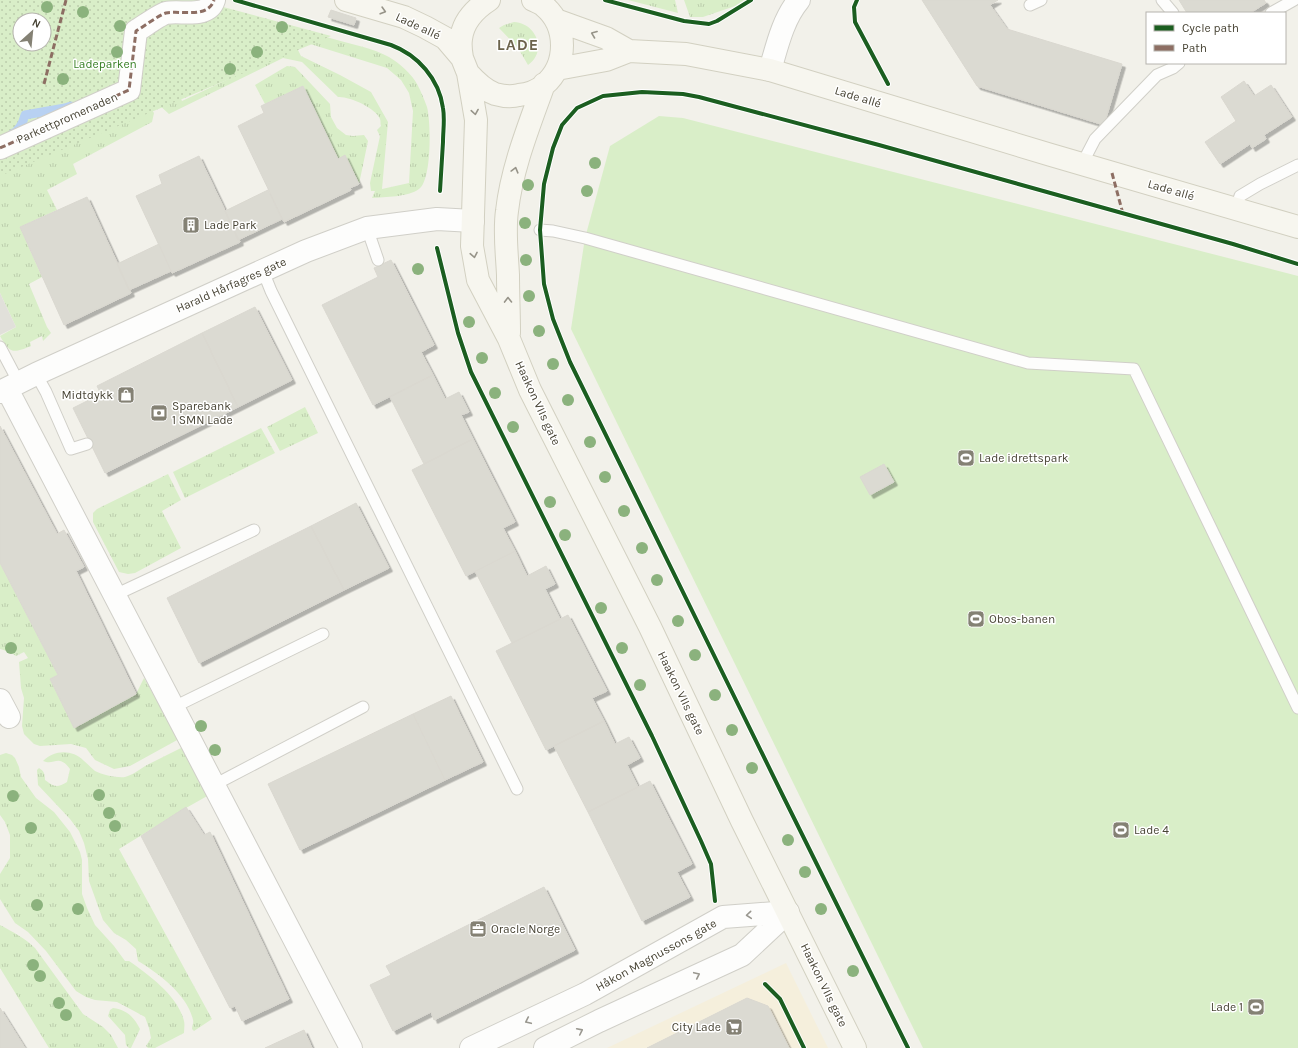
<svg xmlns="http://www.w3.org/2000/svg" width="1298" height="1048" font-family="Karla,sans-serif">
<defs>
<pattern id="grass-tufts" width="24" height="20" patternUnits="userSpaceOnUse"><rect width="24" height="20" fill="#d9eec8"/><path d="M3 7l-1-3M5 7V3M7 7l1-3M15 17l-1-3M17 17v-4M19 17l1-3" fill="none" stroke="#bccdac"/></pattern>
<pattern id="park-dots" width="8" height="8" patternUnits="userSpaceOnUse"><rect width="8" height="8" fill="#d9eec8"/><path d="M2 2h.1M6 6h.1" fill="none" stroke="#bccdac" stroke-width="1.8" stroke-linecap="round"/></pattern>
<filter id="shadow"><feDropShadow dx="3.5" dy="3.5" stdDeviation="0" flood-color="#0004"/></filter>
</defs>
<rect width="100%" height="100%" fill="#f2f1ea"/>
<path fill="#f5efdc" d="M786 963 828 1048H607Z"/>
<path fill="url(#grass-tufts)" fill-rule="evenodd" d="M628 0H675L678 13Z
M684 0H744L735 6 703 17H690Z
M270 20C292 27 315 34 337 40 354 45 373 48 389 57 399 63 412 74 417 84 421 91 424 99 427 107 431 121 432 180 419 189 408 197 385 197 372 198L375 191H371L370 183 380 136 377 130 381 126C380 124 381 121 380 119 376 108 349 96 338 97L302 62 283 58 169 114 157 103 178 92 182 101 256 66 268 31ZM304 42 387 68 401 80 409 93 413 111 409 183 382 189 388 122 371 92 340 75 301 56 296 46Z
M514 22C536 23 548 51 528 65L518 48 499 28 504 25Z
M287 66 295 67 330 104 331 117 337 128 346 135 353 136 364 135 368 141 359 184 344 156 338 159 303 86 265 104 255 85Z
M145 101 154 113 152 122 73 164 77 174 47 190 57 210 20 227 42 277 29 284 47 327 51 333 43 341 42 336 30 342 31 346C12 354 10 353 0 336L16 327 0 293V164Z
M305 407 318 433 280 451 267 427Z
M261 428 275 453 185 498 173 472Z
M168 474 181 500 162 511 181 548 135 573 128 574 119 572 93 522V513L97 509Z
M0 563 58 675 50 679 74 727 136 694 144 678 179 739 130 766 114 769 95 760 86 748 71 744 40 746 34 744 24 734 22 726 24 698 21 688 19 662 28 658 24 652 16 656 10 652 0 649Z
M183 747 209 795 186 808 119 849 212 1019 194 1031 192 1029C192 1025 194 1023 193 1020 188 995 158 973 138 961L136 949 126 940 114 933 103 920 89 881 88 859 84 843 79 831 70 819 38 785 37 770 39 768C44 771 45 774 45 780 54 787 57 788 67 782L70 769C58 753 55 766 43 761 54 750 72 749 84 761 88 764 91 768 95 771 103 775 117 778 125 777 133 775 140 769 147 765 159 759 171 753 183 747Z
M6 753 12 755 15 758 19 767 21 777 36 798 54 812 70 832 80 852 82 860V894L87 908 95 925 114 946 125 961H129C149 975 178 996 184 1021 185 1025 184 1029 184 1033L155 1048H148L146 1046 151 1038 149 1028 145 1017 134 1011 117 1002 95 1000 86 997 76 991 46 951 28 932 15 923 0 899V874L10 858V835L5 822 0 815V755Z
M0 925C13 932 25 938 35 948L83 1014 103 1027 111 1035 118 1048H49L0 968Z
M113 1008C127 1010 134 1017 140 1029L131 1048H129L126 1045 125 1035 108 1016 110 1010Z"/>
<path fill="url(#park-dots)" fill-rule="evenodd" d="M0 0H197L331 36 0 176ZM20 20H44V44H20Z"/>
<path fill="#d9eec8" d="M659 116 683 118 1298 276V1048H923L571 329 585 238 610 146Z"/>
<path fill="#e1e0da" d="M0 293 16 327 0 335Z"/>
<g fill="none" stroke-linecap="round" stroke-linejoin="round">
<path stroke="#b8d1f2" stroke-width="9" d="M12 134C20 130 23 123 25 115L65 108 71 106"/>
</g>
<path fill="#dbdad2" stroke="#dad8d0" filter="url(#shadow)" d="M922 0H998L990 5 1007 29 1122 64 1104 125 977 86Z
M1179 0H1264L1266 3 1250 13H1187Z
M331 10 356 18 354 25 328 17Z
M1244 81 1254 96 1271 85 1292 117 1264 135 1266 139 1252 148 1250 144 1220 164 1205 142 1236 121 1221 97Z
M303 86 338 159 345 155 359 184 350 188 351 190 284 222 238 126 264 113 261 106Z
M199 156 240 242 172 273 136 196 162 184 159 175Z
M268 190 282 219 238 240 225 211Z
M87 197 131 293 64 325 20 227Z
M159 244 171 271 129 290 117 264Z
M391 260 434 345 421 352 433 375 373 405 322 305 378 277 374 268Z
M255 307 292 380 238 407 202 333Z
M202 333 238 407 105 473 73 408 101 394 97 386Z
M433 375 445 399 459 392 469 412 461 415 473 439 424 464 390 397Z
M0 426 57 534 64 530 84 567 76 571 136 694 74 728 50 679 58 675 0 563Z
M473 439 515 522 503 528 515 551 466 576 412 470Z
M884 464 894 482 870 495 860 477Z
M356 503 389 568 344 590 311 526Z
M311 526 344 590 199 663 167 598Z
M515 551 527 576 546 566 555 584 545 589 560 619 512 643 475 571Z
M568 615 607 691 592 698 604 721 546 750 496 651Z
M451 696 483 762 445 780 413 714Z
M413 714 445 780 300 850 268 784Z
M604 721 615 744 629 737 640 758 627 765 638 787 588 812 554 746Z
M650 781 692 864 677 872 690 897 642 921 588 812Z
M186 807 204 835 210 832 289 999 242 1021 235 1006 230 1008 141 836Z
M544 887 575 950 434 1020 431 1012 393 1031 370 985 391 975 386 966Z
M747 998 768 1006 789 1048H647Z
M0 1008 25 1048H0Z
M304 1030 312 1048H265Z"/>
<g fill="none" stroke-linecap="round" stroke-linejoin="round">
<g stroke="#d0cfc8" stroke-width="13">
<path id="lane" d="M1162 0 1173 13
M1030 5 1041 0
M1271 13 1294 0
M1082 164 1095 139 1157 75 1173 68 1179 63
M1236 209 1240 196 1260 184 1298 165
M367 228 378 260
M540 230 553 231 585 238 1028 363 1134 369 1298 708
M263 271 271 291 517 789
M0 347 19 383
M36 374 46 392 71 449 87 444
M115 595 254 530
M174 707 323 634
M214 785 363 707"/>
</g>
<g stroke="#d0cfc8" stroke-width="24">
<path id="street" d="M770 70C777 46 783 19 799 0
M0 148 129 90 136 31C143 27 159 15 166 13 181 10 208 19 214 0
M7 389 351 1048
M0 392 36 374 306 251 367 228 437 219 473 221
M0 700 9 717
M471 1048 585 994 723 917 788 912
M545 1048 599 1021 742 955 788 912"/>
</g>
<g stroke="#d2d0c1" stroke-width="24">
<path id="secondary" d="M346 0 404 17 425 27 445 38 462 58 468 73 476 120 472 246 478 280 509 339 530 390 650 627 742 821 855 1048
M556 20 606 38 629 51
M462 58C461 52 460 45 461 39 463 21 475 9 489 0
M557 69 606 60 629 51 686 54 770 70 1051 155 1298 227
M468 73C476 82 484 90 495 94 502 96 512 97 519 95 528 94 537 91 544 85 568 65 568 26 544 6 541 3 537 2 533 0
M509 333C509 314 508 294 508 275 507 253 504 232 507 211 512 167 529 126 544 84"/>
</g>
<use href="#lane" stroke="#fdfdfc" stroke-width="11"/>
<use href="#street" stroke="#fdfdfc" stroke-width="22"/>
<use href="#secondary" stroke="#f7f6ef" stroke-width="22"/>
<path stroke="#8d6e63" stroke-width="3" stroke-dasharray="6 3" stroke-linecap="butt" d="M44 84 66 0
M0 148 129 90 136 31C143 27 159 15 166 13 181 10 208 19 214 0
M1112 173 1123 214"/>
<g stroke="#fff" stroke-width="6">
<path id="cycleway" d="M235 0 391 45C418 55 439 79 443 108 445 119 443 131 443 142 442 158 441 174 440 191
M605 0 684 21 709 24 717 21 751 0
M857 0 854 7 855 22 888 84
M437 248 458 333 471 372 652 736 701 841 711 864 715 901
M765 984 780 999 804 1048
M908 1048 785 800 570 362 553 319 544 284 540 230 544 184 553 148 562 125 577 108 603 96 642 92 683 94 699 97 879 145 1233 244 1298 264"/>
</g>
<use href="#cycleway" stroke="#1b5e20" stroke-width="4"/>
</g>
<g fill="#8bb27d">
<circle cx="47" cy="7" r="6"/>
<circle cx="83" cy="12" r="6"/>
<circle cx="120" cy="26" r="6"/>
<circle cx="282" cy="27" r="6"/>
<circle cx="117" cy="52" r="6"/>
<circle cx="257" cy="52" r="6"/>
<circle cx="230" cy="69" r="6"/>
<circle cx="63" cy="79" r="6"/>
<circle cx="595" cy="163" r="6"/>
<circle cx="528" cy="185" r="6"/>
<circle cx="587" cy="191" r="6"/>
<circle cx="525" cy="223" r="6"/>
<circle cx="526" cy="260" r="6"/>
<circle cx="418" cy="269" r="6"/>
<circle cx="529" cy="296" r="6"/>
<circle cx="469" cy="322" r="6"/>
<circle cx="539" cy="331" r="6"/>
<circle cx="482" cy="358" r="6"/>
<circle cx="553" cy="364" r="6"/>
<circle cx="495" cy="393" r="6"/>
<circle cx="568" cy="400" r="6"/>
<circle cx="513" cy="427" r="6"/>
<circle cx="590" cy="442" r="6"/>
<circle cx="605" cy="477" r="6"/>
<circle cx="550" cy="502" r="6"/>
<circle cx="624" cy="511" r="6"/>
<circle cx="565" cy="535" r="6"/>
<circle cx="642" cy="548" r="6"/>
<circle cx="657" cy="580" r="6"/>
<circle cx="601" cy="608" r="6"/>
<circle cx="678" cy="621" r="6"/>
<circle cx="11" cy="648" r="6"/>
<circle cx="622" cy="648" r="6"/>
<circle cx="695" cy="655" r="6"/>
<circle cx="640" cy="685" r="6"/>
<circle cx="715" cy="695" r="6"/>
<circle cx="201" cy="726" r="6"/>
<circle cx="732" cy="730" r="6"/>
<circle cx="215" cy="750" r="6"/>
<circle cx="752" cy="768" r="6"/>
<circle cx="99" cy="795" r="6"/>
<circle cx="13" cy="796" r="6"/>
<circle cx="109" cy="813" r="6"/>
<circle cx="115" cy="826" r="6"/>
<circle cx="31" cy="828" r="6"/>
<circle cx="788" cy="840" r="6"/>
<circle cx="805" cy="872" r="6"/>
<circle cx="37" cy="905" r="6"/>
<circle cx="78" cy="909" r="6"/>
<circle cx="821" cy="909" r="6"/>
<circle cx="33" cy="965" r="6"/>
<circle cx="853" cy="971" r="6"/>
<circle cx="40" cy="976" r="6"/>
<circle cx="59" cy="1003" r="6"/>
<circle cx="66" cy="1015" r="6"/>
</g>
<defs><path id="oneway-chevron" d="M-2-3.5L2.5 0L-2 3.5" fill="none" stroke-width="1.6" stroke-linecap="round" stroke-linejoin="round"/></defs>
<g stroke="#979489">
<use href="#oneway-chevron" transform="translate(383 11) rotate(16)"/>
<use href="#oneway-chevron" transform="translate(594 34) rotate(-159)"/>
<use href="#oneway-chevron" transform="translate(475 112) rotate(81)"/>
<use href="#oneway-chevron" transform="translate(515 170) rotate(-75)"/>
<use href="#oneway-chevron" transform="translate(474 255) rotate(79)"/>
<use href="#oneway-chevron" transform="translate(508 300) rotate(-91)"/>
</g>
<g stroke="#99978f">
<use href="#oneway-chevron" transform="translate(749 915) rotate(175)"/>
<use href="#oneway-chevron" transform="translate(697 975) rotate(-25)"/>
<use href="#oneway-chevron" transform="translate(528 1021) rotate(155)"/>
<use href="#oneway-chevron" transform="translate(580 1031) rotate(-26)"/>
</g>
<defs>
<g id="building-square" transform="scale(0.9)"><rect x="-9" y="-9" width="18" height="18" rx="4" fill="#848174" stroke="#fff"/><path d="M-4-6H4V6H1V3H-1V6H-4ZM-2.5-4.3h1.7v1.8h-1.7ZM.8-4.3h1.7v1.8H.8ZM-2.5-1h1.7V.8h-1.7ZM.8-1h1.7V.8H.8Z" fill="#fff"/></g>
<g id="shop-square" transform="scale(0.9)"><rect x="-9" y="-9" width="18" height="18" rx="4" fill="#848174" stroke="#fff"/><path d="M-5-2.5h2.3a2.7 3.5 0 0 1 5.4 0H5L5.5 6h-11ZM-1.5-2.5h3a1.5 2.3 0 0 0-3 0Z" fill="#fff"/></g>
<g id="bank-square" transform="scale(0.9)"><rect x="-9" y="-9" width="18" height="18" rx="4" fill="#848174" stroke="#fff"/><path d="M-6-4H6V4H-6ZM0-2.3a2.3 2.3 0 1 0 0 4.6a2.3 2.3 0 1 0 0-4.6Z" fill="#fff"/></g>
<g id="stadium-square" transform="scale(0.9)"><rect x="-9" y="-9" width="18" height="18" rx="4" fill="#848174" stroke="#fff"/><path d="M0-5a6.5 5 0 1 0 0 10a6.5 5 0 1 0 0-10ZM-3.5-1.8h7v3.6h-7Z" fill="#fff"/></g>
<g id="office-square" transform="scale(0.9)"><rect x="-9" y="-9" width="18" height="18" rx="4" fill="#848174" stroke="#fff"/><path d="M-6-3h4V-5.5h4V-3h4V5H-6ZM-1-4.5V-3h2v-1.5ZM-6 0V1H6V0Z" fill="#fff"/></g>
<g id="supermarket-square" transform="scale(0.9)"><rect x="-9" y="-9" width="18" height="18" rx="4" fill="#848174" stroke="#fff"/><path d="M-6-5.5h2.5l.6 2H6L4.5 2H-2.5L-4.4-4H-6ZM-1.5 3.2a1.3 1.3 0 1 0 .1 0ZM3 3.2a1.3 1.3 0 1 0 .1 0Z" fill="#fff"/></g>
</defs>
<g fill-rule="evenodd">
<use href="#building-square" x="191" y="225"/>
<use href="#shop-square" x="126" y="395"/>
<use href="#bank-square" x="159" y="413"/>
<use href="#stadium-square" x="966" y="458"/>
<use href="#stadium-square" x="976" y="619"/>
<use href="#stadium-square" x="1121" y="830"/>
<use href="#office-square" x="478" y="929"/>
<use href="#stadium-square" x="1256" y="1007"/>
<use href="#supermarket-square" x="734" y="1027"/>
</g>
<g text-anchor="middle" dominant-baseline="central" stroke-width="3" stroke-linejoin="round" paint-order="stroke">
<g font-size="12" fill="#484435" stroke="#fff">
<text transform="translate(418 26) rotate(25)">Lade allé</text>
<text transform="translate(858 97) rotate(17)">Lade allé</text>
<text transform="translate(67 118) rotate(-24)">Parkettpromenaden</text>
<text transform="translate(1171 190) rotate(16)">Lade allé</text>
<text transform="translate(231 285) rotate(-24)">Harald Hårfagres gate</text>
<text transform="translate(538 403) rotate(65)">Haakon VIIs gate</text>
<text transform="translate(681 693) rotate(64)">Haakon VIIs gate</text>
<text transform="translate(656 955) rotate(-29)">Håkon Magnussons gate</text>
<text transform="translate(824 985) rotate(64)">Haakon VIIs gate</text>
</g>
<g font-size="12" fill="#377f24" stroke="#fff">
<text x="105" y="64">Ladeparken</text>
</g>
<g font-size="12" fill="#484435" stroke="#fff" text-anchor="start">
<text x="204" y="225">Lade Park</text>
<text x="113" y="395" text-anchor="end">Midtdykk</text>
<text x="172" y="406">Sparebank<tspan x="172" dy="14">1 SMN Lade</tspan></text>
<text x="979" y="458">Lade idrettspark</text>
<text x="989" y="619">Obos-banen</text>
<text x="1134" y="830">Lade 4</text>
<text x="491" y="929">Oracle Norge</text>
<text x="1243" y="1007" text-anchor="end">Lade 1</text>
<text x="721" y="1027" text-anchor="end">City Lade</text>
</g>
<g font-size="16" font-weight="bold" letter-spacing="1" fill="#6c644c" stroke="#fff">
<text x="518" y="44">LADE</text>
</g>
</g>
<rect x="1146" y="12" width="140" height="52" fill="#ffffff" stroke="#b6b4ae"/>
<rect x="1154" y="25" width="20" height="6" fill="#1b5e20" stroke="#b6b4ae"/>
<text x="1182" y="32" font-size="12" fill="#484435">Cycle path</text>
<rect x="1154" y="45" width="20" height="6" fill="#8d6e63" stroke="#b6b4ae"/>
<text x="1182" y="52" font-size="12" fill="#484435">Path</text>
<g transform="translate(32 32) rotate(27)"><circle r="19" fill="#ffffff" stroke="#b6b4ae"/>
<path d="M0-3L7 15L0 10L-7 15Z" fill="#848174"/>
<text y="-6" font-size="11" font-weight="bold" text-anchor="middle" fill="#484435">N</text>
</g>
</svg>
